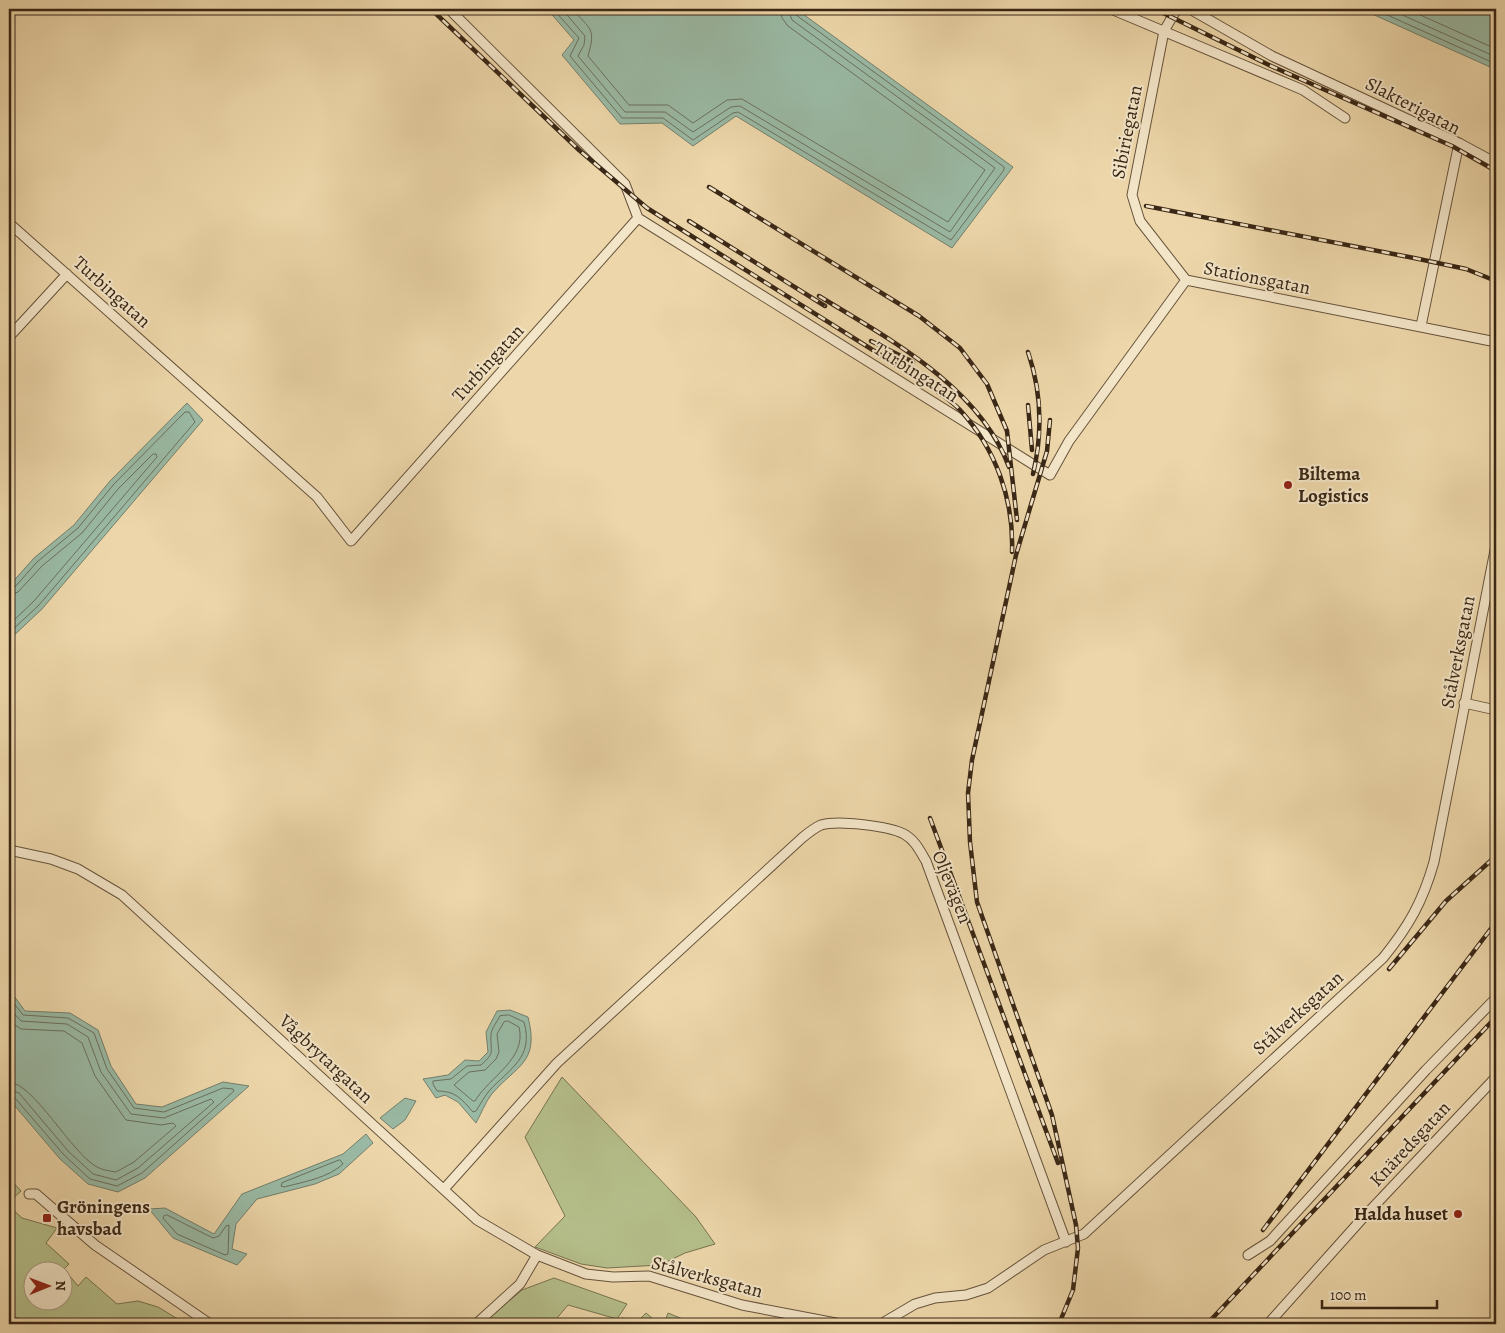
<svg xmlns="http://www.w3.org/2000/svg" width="1505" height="1333" font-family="Alegreya,serif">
<rect width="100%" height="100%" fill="#edd7aa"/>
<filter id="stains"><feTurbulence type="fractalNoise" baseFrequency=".004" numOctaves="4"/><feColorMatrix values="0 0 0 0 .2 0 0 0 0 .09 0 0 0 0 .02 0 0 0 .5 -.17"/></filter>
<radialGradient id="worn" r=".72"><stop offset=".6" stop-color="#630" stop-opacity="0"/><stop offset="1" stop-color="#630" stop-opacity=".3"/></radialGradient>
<path fill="#b5bf8b" stroke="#787350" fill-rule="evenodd" d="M562 1077 696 1217 715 1244 685 1253 660 1265 607 1268 581 1264 535 1247 565 1216 525 1137Z
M9 1178 21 1191 12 1199 10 1207 22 1218 57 1228 46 1243 69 1264 64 1269 78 1286 86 1277 117 1304 138 1301 158 1307 186 1324H35L9 1315ZM62 1270V1300H32V1270Z
M554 1278 627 1304 617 1319 568 1305 552 1324H482L522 1290Z
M646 1313 659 1324H635Z
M668 1313 695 1324H664Z"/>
<path fill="#9abaa5" stroke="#747f6c" d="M547 9H796L1013 167 952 248 736 116 693 146 662 123 620 124 562 55 574 40Z
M1361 9H1496V70L1490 67Z
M187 403 203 420 42 609 9 640V586L34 558 74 525 110 481Z
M9 989 25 1011 70 1013 98 1030 111 1066 136 1104 162 1107 223 1082 249 1086 145 1178 118 1192 88 1184 60 1159 9 1099Z
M510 1010 528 1017C540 1064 516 1065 491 1095 485 1103 481 1114 476 1123L458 1102 445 1095 436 1098 423 1079 448 1075 465 1060 479 1061 488 1052 486 1032 497 1011Z
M405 1098 416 1101 405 1120 393 1129 380 1118Z
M366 1134 373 1143 339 1174 315 1184 257 1199 236 1224 232 1249 247 1254 237 1265 173 1238 149 1209 165 1208 214 1234 242 1194 343 1154Z"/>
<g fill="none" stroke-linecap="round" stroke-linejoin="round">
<path stroke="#6a705e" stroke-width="1" d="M553 9 579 38 570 56 622 118H663L693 140 733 113 738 112 951 240 1004 170V167L796 15 794 9
M562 9 585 36 584 45 578 56 625 112H665L693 132 731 107 740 106 950 232 995 168 792 20 788 9
M572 9C591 30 596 28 588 56L629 105H668L693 123 727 100 742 99 948 222 985 170 788 26 782 18 780 9
M1374 9 1496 64
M1389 9 1496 57
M1407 9 1496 49
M9 589 14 588 37 562 78 528 114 484 185 412H189L195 422 39 605 9 633
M9 595 18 592 42 566 82 533 118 489 153 454H156L157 457 34 601 9 625
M9 997 23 1015 68 1018 94 1033 107 1069 134 1108 164 1112 223 1088 233 1089 234 1091 142 1173 117 1186 90 1179 64 1155 15 1098 9 1096
M9 1008 21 1021 67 1024 88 1037 101 1072 131 1114 164 1118 211 1099 214 1102 138 1168 116 1180 93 1174 68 1151 19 1093 9 1090
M509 1015 524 1022C534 1058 510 1068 489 1091 484 1097 480 1105 476 1111L473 1112C461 1098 455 1091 437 1091L433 1084V1081L451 1079 467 1066 481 1065C496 1052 490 1052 491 1035 491 1029 497 1022 500 1016Z
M9 1021 21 1029 64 1031 82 1043 95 1076 126 1120 161 1125 173 1123 176 1126 134 1162 116 1172C110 1171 102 1170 97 1167 71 1153 34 1083 9 1082
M508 1021 519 1027C527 1059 490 1076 475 1101H473L454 1085 469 1072 485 1070 496 1059 499 1052 497 1034 504 1022Z
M340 1160 343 1164C328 1178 303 1182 284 1187L281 1186 282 1183Z
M167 1215 213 1238 219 1236 226 1226 229 1225 228 1254 225 1255 177 1234 163 1218 164 1216Z"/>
<g stroke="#67533b" stroke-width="11">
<path id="minor" d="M449 9 625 184 638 218
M1111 9 1303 90 1345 118
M1179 9 1175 12 1164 31 1132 195 1140 221 1186 280
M1190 9 1272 56 1459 143 1496 163
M9 223 317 497 351 541 638 218 1050 475 1069 441 1186 280
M1186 280 1496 342
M1421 326 1459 143
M9 337 67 274
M1464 703 1496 710
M9 850 51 859 78 869 122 895 477 1220 537 1255 520 1284 476 1324
M444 1189 557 1063 802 838C808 833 814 828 821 825 838 820 889 826 904 834 915 840 920 851 926 861L1066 1242
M29 1194H36L95 1245 210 1324
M537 1255 586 1274 613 1277 649 1276 742 1305 841 1324
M1248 1255 1270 1241 1426 1070 1496 998
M622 1324 623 1323
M881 1324 915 1304 935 1298 966 1295 988 1288 1044 1250 1084 1234 1383 958C1409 926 1423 901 1434 862L1496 545
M1268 1324 1361 1220 1496 1077"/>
</g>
<use href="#minor" stroke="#f3e5c8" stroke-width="9"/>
<g stroke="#3a2716" stroke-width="4.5">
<path id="rail" d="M431 9 579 150 647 208 930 386C940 394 952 401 960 410 996 449 1014 500 1012 552
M1155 9 1271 66 1452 146 1496 171
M709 187 919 316 960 348 987 384 1007 431 1017 520
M1146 206 1414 258 1466 269 1496 281
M689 221 825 306
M819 296C889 339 980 387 1009 467
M871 341 913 362
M1028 352C1042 393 1043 432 1033 474
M1028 405 1032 450
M1050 420 1047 451 1016 555 972 760 968 793 970 842 977 902 1052 1115 1076 1225 1078 1248 1073 1290 1059 1324
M930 818 1058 1163
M1389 969 1446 901 1496 856
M1263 1230 1496 922
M1207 1324 1496 1017"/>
</g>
<use href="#rail" stroke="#f3e5c8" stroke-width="2.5" stroke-dasharray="8" stroke-linecap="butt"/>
</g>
<g fill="#8f2418" stroke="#f3e5c8" stroke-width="2">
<circle cx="1288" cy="485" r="5"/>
<circle cx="1458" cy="1214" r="5"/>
<rect x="42" y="1213" width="10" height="10" rx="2.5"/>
</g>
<g text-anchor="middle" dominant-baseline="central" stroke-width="4" stroke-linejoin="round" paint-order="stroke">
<g font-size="19" fill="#3a2716" stroke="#f3e5c8">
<text transform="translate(1413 106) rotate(27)">Slakterigatan</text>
<text transform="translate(1127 132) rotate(-79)">Sibiriegatan</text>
<text transform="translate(1257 278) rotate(11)">Stationsgatan</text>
<text transform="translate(112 292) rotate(42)">Turbingatan</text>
<text transform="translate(488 363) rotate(-48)">Turbingatan</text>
<text transform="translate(916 372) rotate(32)">Turbingatan</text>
<text transform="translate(1458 652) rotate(-79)">Stålverksgatan</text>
<text transform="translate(952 887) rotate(68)">Oljevägen</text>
<text transform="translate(1298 1013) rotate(-42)">Stålverksgatan</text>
<text transform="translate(326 1059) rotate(43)">Vågbrytargatan</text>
<text transform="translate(1410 1144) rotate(-47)">Knäredsgatan</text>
<text transform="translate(707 1277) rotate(15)">Stålverksgatan</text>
</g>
<g font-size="19" font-weight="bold" fill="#3a2716" stroke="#f3e5c8" text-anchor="start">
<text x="1298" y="474">Biltema<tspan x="1298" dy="22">Logistics</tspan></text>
<text x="57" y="1207">Gröningens<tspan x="57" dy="22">havsbad</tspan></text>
<text x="1448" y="1214" text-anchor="end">Halda huset</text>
</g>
</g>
<rect width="1505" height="1333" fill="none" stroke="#edd7aa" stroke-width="30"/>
<rect x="10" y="10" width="1485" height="1313" fill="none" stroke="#3a2716" stroke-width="2.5"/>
<rect x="15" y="15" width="1475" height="1303" fill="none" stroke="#3a2716"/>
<g transform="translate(48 1286) rotate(89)"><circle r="24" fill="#f3e5c8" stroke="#a99981"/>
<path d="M0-4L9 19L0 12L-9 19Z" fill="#8f2418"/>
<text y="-8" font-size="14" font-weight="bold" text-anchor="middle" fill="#3a2716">N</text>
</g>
<path d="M1322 1300v8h115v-8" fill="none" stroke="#3a2716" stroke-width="2.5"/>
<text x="1330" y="1300" font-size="15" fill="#3a2716" stroke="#f3e5c8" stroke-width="4" paint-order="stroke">100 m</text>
<rect width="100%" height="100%" filter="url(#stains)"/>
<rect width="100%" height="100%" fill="url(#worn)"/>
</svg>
